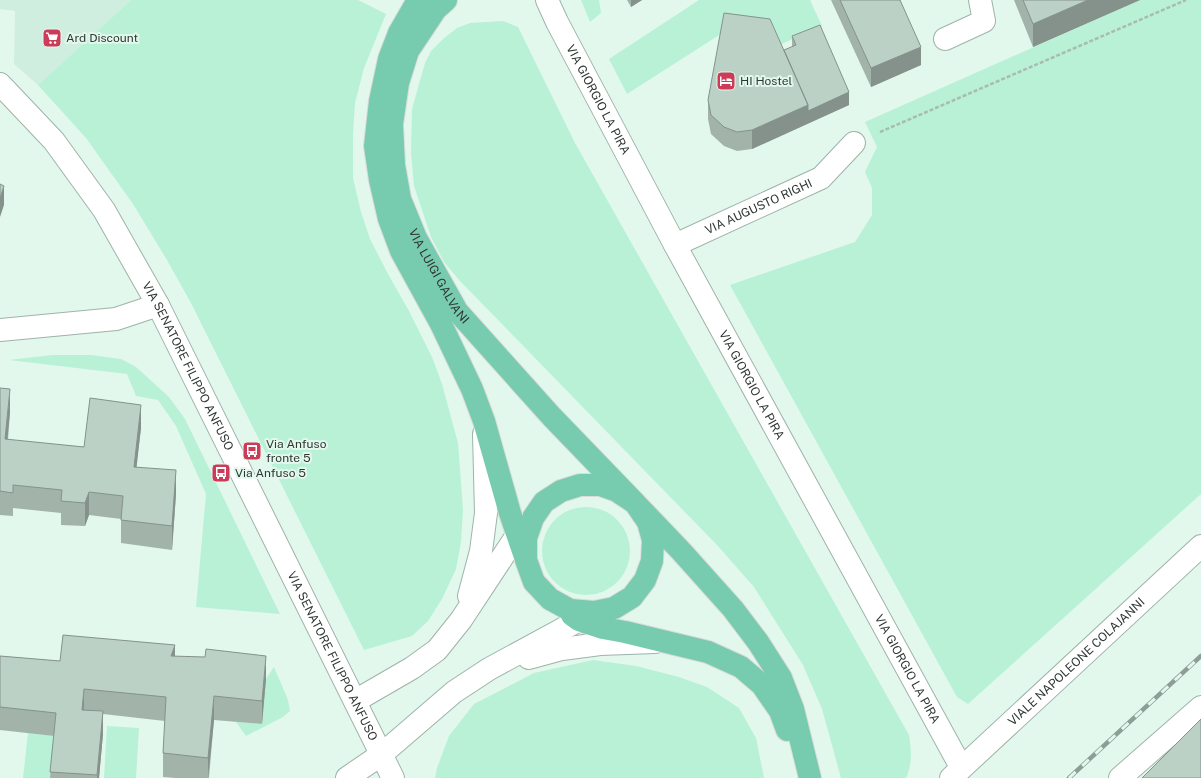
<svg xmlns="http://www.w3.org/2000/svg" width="1201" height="778" font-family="'Public Sans',sans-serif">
<rect width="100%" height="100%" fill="#e2f8ed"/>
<path fill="#d0eedf" d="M0 0H131L38 85 14 64 15 11 0 9Z"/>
<path fill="#b8f1d6" d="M131 0H358L386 14 364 68 355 103 353 135V178L361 212 370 239 388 274 409 311 432 357 442 384 458 443 463 510 461 542 456 569 442 599 428 621 412 636 364 650 191 303 167 260 133 204 86 138 38 85Z
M581 0H599L601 13 590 22Z
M699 0H810L822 26 775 47 724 32 627 94 609 59Z
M1140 0H1201V494L968 704 957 697 730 285 855 242 872 215V188L865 172 877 147 865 122Z
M503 21 518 27 575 143 909 735C911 749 913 764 906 778H841L822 709 803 665 754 587 717 545 460 281 444 262 431 237 414 186 411 153 412 109 425 63 431 51 443 39 457 28 470 23Z
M52 355H91L121 359 136 367 169 397 185 419 280 614 196 607 206 494 176 426 158 400 136 396 127 374 9 360Z
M542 551a44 44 0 1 1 88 0a44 44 0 1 1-88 0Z
M593 660 636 666 679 677 707 687 739 708 756 738 764 778H435L437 768 449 736 474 704 534 673Z
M274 667 288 700 290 711 283 717 246 736 236 722 262 724 266 679Z
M107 726 139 728 136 778H104Z
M28 733 56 736 52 778H23Z"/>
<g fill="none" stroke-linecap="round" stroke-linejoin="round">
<g stroke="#9eb3a9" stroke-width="24">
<g id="minor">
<path id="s1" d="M547 0 557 22 675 245 961 767"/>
<path d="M945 39 984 21 980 0"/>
<path id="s2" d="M0 84 54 141 104 210 158 305 393 778"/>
<path id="s3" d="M675 245 821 178 854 143"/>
<path d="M0 330 116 319 158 305"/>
<path d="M469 596 481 551 486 513 484 434"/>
<path d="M529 658 562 649 600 644 655 642"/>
<path d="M355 701 412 668 437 650 461 620 517 535 528 523"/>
<path d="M347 778 382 754 454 692 489 669 594 612"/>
<path id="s4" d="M951 778 1201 546"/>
<path d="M1120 778 1201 707"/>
</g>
</g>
<g stroke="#dadbda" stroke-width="24">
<g id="major">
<path d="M418 0 399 33 389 59 380 101 375 146 380 180 389 219 401 251 441 324 472 389 484 421 510 513 524 554"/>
<path id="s5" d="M446 0 436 9 408 51 398 83 392 124 394 165 400 199 416 238 457 311 552 417 635 503 648 522 653 540 652 561 645 580 632 597 614 608 594 612 570 610 550 599 534 582 526 560V538L533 518 544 502 561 491 580 485H600L617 491 635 503 681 551 733 609 758 642 781 678 793 709 810 778"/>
<path d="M572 615 579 620 603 628 625 632 708 652 741 667 762 685 780 711 787 730"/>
</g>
</g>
<path stroke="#a9bbb2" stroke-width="2.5" stroke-dasharray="4 2" stroke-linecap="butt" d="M880 132 1186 0"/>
<use href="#minor" stroke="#fff" stroke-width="22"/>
<use href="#major" stroke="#77cbaf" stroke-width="22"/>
<g stroke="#8e9e96" stroke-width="4.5">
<path id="rail" d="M1069 778 1201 656"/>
</g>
<use href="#rail" stroke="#e2f8ed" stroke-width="3" stroke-dasharray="9" stroke-linecap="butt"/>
</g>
<path fill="#a2b4aa" d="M627 0H642L631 7Z
M831 0H900L921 65 871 87Z
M1014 0H1140L1033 47Z
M792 36 849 105 752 149 737 151 724 146 711 134 708 119V100L784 50 792 47Z
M0 388 10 412 8 440 84 447 141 428 136 467 176 494 172 550 121 543V519L89 515 85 526 61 525V513L13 508V516L0 515Z
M0 656 60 661 175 656 266 679 262 724 214 720 209 778H175L163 777V753L165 721 103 714V734L99 778H50L54 736 0 730Z"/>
<path fill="#84928b" d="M631 0H642L631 7Z
M1088 0H1140L1033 47V24Z
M921 47V65L871 87V68Z
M849 92V105L752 149V130L808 105Z
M4 186V205L0 217V198Z
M10 389V412L5 463V439Z
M141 405V428L134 490V467Z
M176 470V494L172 550V526Z
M89 492V515L85 526V503Z
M175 645V668L171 656Z
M266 656V679L262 724V701Z
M84 689V712L82 710Z
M214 696V720L208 778V758Z
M103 711V734L99 778H97Z"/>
<path fill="#bcd1c6" stroke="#84928b" d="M840 0H900L921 47 871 68Z
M1023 0H1088L1033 24Z
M724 13 770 19 808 105 752 130 737 132 724 127 711 115 708 100Z
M820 25 849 92 808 111V105L784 50 796 45 792 36Z
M0 184 4 186 0 198Z
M0 388 10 389 5 439 84 447 90 398 141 405 134 467 176 470 172 526 121 520 123 496 89 492 85 503 61 501 62 490 13 485V493L0 491Z
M63 635 175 645 171 656 205 657 206 649 266 656 262 701 214 696 208 758 163 753 166 697 84 689 82 710 103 711 97 775 50 772 56 713 0 707V656L60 661Z
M1201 719V778H1142Z"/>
<defs>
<g id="supermarket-square" transform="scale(1)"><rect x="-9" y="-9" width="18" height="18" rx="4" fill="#cc3b57" stroke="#e2f8ed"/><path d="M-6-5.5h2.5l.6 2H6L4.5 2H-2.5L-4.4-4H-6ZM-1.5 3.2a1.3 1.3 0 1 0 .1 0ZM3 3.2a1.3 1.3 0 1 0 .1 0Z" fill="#fff"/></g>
<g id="hotel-square" transform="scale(1)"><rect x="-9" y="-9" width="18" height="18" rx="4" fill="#cc3b57" stroke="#e2f8ed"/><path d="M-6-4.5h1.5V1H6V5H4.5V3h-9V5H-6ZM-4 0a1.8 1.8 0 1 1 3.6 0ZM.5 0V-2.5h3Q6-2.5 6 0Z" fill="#fff"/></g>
<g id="bus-square" transform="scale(1)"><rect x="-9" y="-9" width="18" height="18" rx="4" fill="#cc3b57" stroke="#e2f8ed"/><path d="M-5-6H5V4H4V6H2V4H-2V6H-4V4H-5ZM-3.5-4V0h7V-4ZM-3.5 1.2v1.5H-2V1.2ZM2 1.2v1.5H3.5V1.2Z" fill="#fff"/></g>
</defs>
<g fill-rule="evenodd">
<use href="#supermarket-square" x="52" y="38"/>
<use href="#hotel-square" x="726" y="81"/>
<use href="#bus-square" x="252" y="451"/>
<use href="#bus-square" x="221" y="473"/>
</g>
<g text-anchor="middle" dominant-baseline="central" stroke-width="4" stroke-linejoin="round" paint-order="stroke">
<g font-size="12" fill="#2f3733" stroke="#e2f8ed" text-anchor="start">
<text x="66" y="38">Ard Discount</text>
<text x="740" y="81">HI Hostel</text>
<text x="266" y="444">Via Anfuso<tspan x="266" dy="14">fronte 5</tspan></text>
<text x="235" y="473">Via Anfuso 5</text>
</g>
<g font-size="12" fill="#2f3733" stroke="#e2f8ed">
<text stroke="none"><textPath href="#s1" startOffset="112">VIA GIORGIO LA PIRA</textPath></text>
<text stroke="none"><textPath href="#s3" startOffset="92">VIA AUGUSTO RIGHI</textPath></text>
<text stroke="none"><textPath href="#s5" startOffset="301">VIA LUIGI GALVANI</textPath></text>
<text stroke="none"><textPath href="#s2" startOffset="341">VIA SENATORE FILIPPO ANFUSO</textPath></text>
<text stroke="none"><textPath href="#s1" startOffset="436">VIA GIORGIO LA PIRA</textPath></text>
<text stroke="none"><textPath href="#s2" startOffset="665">VIA SENATORE FILIPPO ANFUSO</textPath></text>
<text stroke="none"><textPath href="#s4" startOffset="171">VIALE NAPOLEONE COLAJANNI</textPath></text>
<text stroke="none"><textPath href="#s1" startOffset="760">VIA GIORGIO LA PIRA</textPath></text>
</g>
</g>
</svg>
